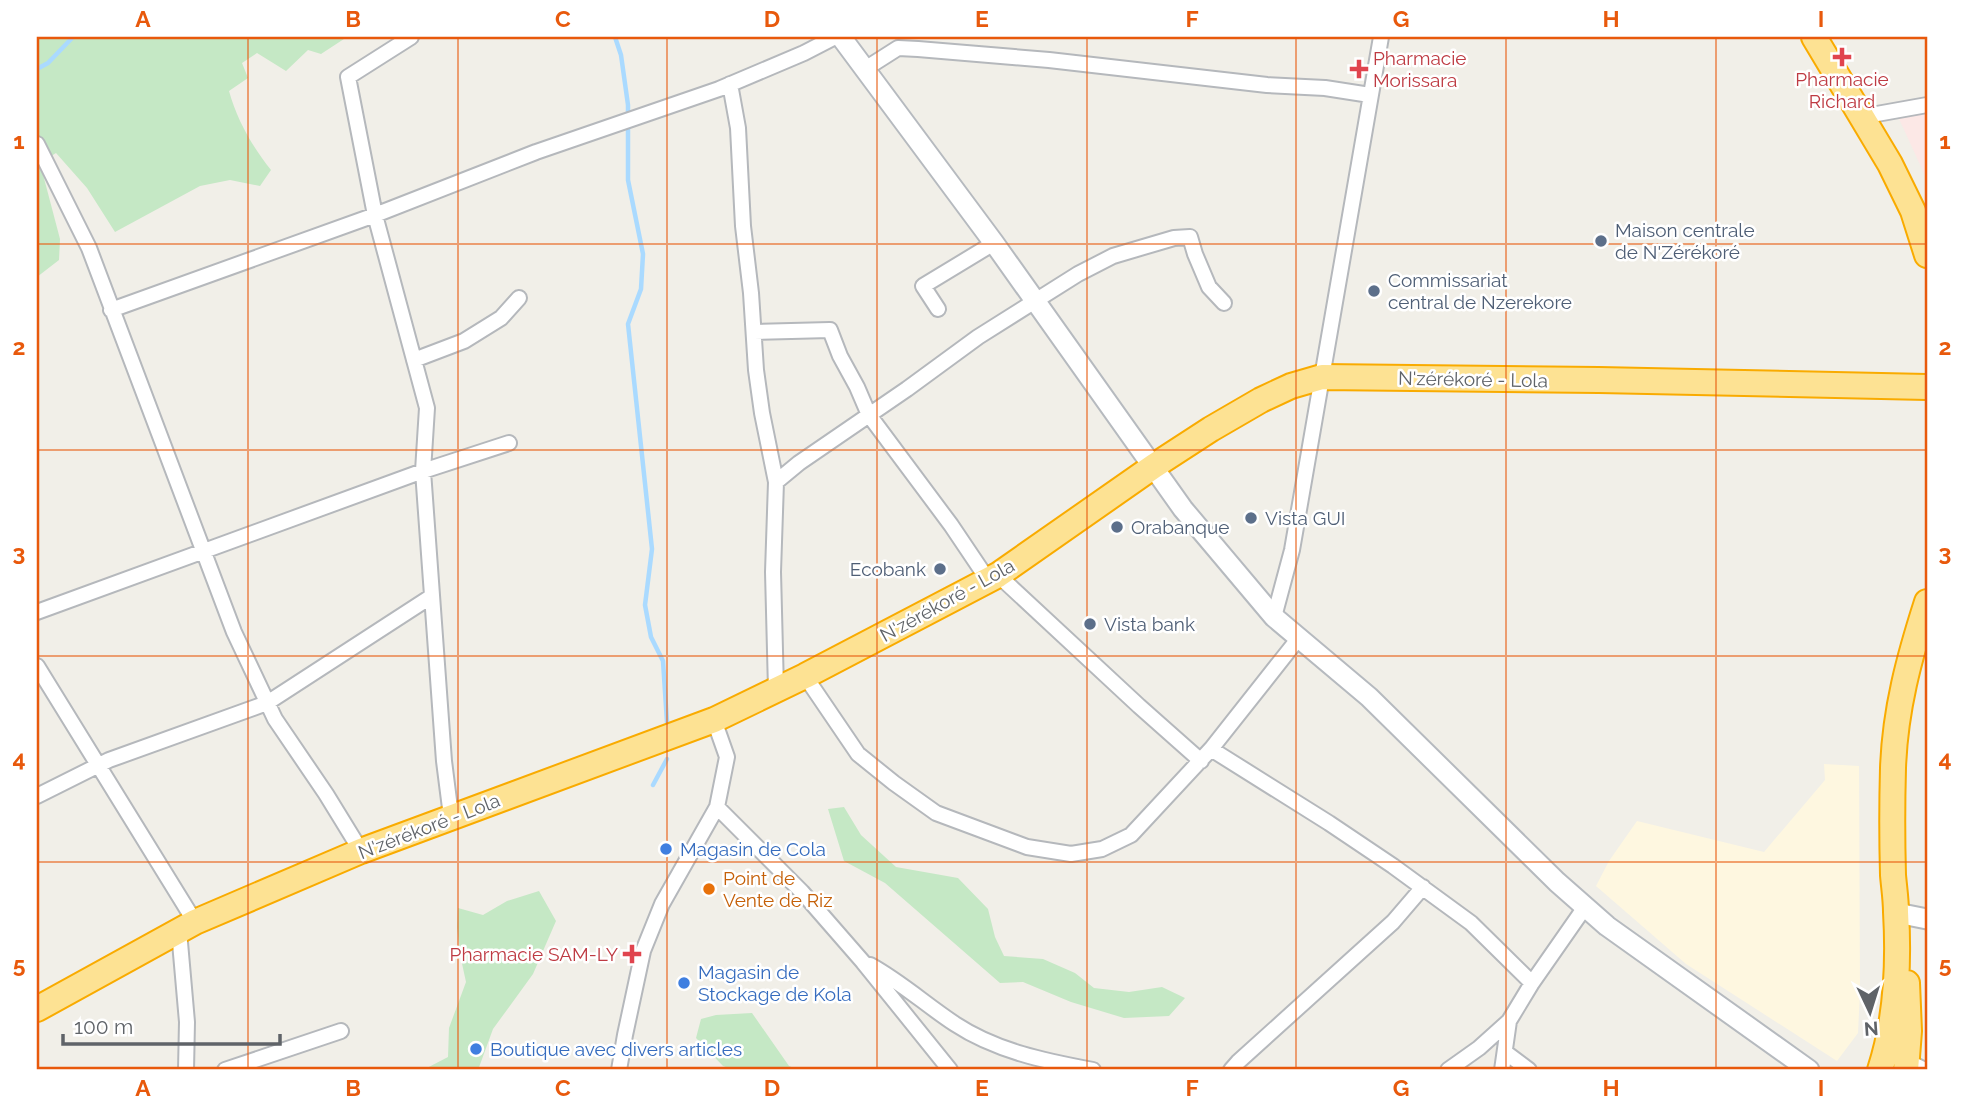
<svg xmlns="http://www.w3.org/2000/svg" width="1964" height="1107" font-family="Raleway,sans-serif">
<rect width="100%" height="100%" fill="#f1efe8"/>
<path fill="#fef7e0" d="M1824 764 1859 766 1860 992 1858 1033 1837 1061 1686 964 1596 886 1609 861 1637 821 1764 852 1825 780Z"/>
<path fill="#fce8e6" d="M1927 105V180L1895 110Z"/>
<path fill="#c5e8c5" d="M37 37H347L321 54 308 50 286 71 257 53 242 63 248 78 229 91C237 120 252 146 271 170L260 186 230 180 200 186 115 232 87 188 56 153 40 163 60 239 59 260 37 277Z
M844 807 861 835 896 867 958 878 988 909 995 937 1004 956 1043 959 1075 973 1094 988 1129 992 1162 987 1185 998 1169 1016 1124 1018 1071 1002 1023 982 1000 983 885 883 844 861 828 809Z
M539 891 556 921 533 974 493 1029 478 1070H423L448 1057 449 1028 466 982 461 959 457 927 458 908 483 915 507 901Z
M752 1013 789 1066 799 1070H734L723 1066 696 1038 701 1019 716 1015Z"/>
<g fill="none" stroke-linecap="round" stroke-linejoin="round">
<path stroke="#aadaff" stroke-width="4.5" d="M615 37 621 55 628 105V180L643 254 641 289 628 324 652 549 645 605 651 637 663 661 667 722
M37 69 48 63 73 37
M653 785 667 759"/>
<g stroke="#b5b8bc" stroke-width="18">
<path id="street" d="M411 37 348 77 375 215 427 408 423 471 444 761 451 816
M865 69 898 48 918 49 1049 60 1267 85 1325 88 1370 95
M730 84 738 128 743 226 751 293 756 370 762 413 776 482 773 572 776 690
M1860 117 1927 105
M37 144 89 248 234 632 275 719 326 794 361 851
M938 309 923 286 994 243
M111 310 375 215 536 152 719 89 804 53 835 37
M754 332 830 330 840 356 857 387 869 415 951 525 988 580
M414 360 464 341 501 318 519 298
M776 482 799 463 907 389 978 337 1078 274 1113 256 1174 238 1190 237 1195 254 1209 287 1224 303
M998 575 1139 706 1201 761
M37 612 423 471 509 443
M1274 617 1292 550 1381 37
M37 666 195 922
M805 676 858 754 894 783 936 813 1027 847 1071 854 1102 849 1131 835 1211 749 1298 639
M1211 749 1329 823 1393 866 1471 923 1532 983
M37 796 109 760 267 703 432 596
M717 807 802 892 863 962 950 1070
M179 931 187 1022 186 1070
M870 965C901 982 926 1005 955 1024 996 1051 1045 1061 1093 1070
M1505 1052 1529 1070
M1907 1061 1925 1070
M225 1070 341 1031
M619 1070 625 1035 643 951 662 904 717 807 727 757 714 720
M1231 1070 1238 1062 1393 922 1423 887
M1448 1070 1479 1048 1509 1021 1532 983 1585 907
M1502 1070 1509 1021"/>
</g>
<g stroke="#b6babf" stroke-width="23">
<path id="secondary" d="M841 37 994 243 1183 509 1274 617 1369 697 1557 882 1607 926 1809 1070
M1897 913 1927 919"/>
</g>
<g stroke="#f9ab00" stroke-width="28">
<path id="highway" d="M1814 37 1890 164 1913 211 1927 255
M37 1009 195 922 361 851 714 720 805 676 998 575 1154 466 1211 429 1261 400 1291 386 1322 377 1599 380 1927 387
M1880 1070C1896 1021 1899 963 1896 912 1896 900 1894 887 1893 875 1892 839 1892 804 1893 768 1895 710 1909 658 1927 602
M1906 1070 1909 1031 1907 983"/>
</g>
<use href="#street" stroke="#fff" stroke-width="14"/>
<use href="#secondary" stroke="#fff" stroke-width="19"/>
<use href="#highway" stroke="#fde293" stroke-width="24"/>
</g>
<path fill="none" stroke="#e8590c" stroke-width="2" stroke-opacity="0.55" d="M248 37V1070M458 37V1070M667 37V1070M877 37V1070M1087 37V1070M1296 37V1070M1506 37V1070M1716 37V1070M37 244H1927M37 450H1927M37 656H1927M37 862H1927"/>
<g fill="#e0444e" stroke="#fff" stroke-width="2.5">
<path d="M1838.5 46.5h7v7h7v7h-7v7h-7v-7h-7v-7h7z"/>
<path d="M1355.5 58.5h7v7h7v7h-7v7h-7v-7h-7v-7h7z"/>
<path d="M628.5 943.5h7v7h7v7h-7v7h-7v-7h-7v-7h7z"/>
</g>
<g fill="#5c6f8a" stroke="#fff" stroke-width="2.5">
<circle cx="1601" cy="241" r="7"/>
<circle cx="1374" cy="291" r="7"/>
<circle cx="1251" cy="518" r="7"/>
<circle cx="1117" cy="527" r="7"/>
<circle cx="940" cy="569" r="7"/>
<circle cx="1090" cy="624" r="7"/>
</g>
<g fill="#3f7fe0" stroke="#fff" stroke-width="2.5">
<circle cx="666" cy="849" r="7"/>
<circle cx="684" cy="983" r="7"/>
<circle cx="476" cy="1049" r="7"/>
</g>
<circle fill="#e8710a" stroke="#fff" stroke-width="2.5" cx="709" cy="889" r="7"/>
<g text-anchor="middle" dominant-baseline="central" stroke-width="5" stroke-linejoin="round" paint-order="stroke">
<g font-size="19" fill="#be3a42" stroke="#fff" text-anchor="start">
<text x="1373" y="58">Pharmacie<tspan x="1373" dy="22">Morissara</tspan></text>
<text x="1842" y="79" text-anchor="middle">Pharmacie<tspan x="1842" dy="22">Richard</tspan></text>
<text x="618" y="954" text-anchor="end">Pharmacie SAM-LY</text>
</g>
<g font-size="19" fill="#4e5e75" stroke="#fff" text-anchor="start">
<text x="1615" y="230">Maison centrale<tspan x="1615" dy="22">de N'Zérékoré</tspan></text>
<text x="1388" y="280">Commissariat<tspan x="1388" dy="22">central de Nzerekore</tspan></text>
<text x="1265" y="518">Vista GUI</text>
<text x="1131" y="527">Orabanque</text>
<text x="926" y="569" text-anchor="end">Ecobank</text>
<text x="1104" y="624">Vista bank</text>
</g>
<g font-size="19" fill="#5f6368" stroke="#fff">
<text transform="translate(1473 379) rotate(1)">N'zérékoré - Lola</text>
<text transform="translate(947 600) rotate(-29)">N'zérékoré - Lola</text>
<text transform="translate(429 826) rotate(-21)">N'zérékoré - Lola</text>
</g>
<g font-size="19" fill="#366cbe" stroke="#fff" text-anchor="start">
<text x="680" y="849">Magasin de Cola</text>
<text x="698" y="972">Magasin de<tspan x="698" dy="22">Stockage de Kola</tspan></text>
<text x="490" y="1049">Boutique avec divers articles</text>
</g>
<g font-size="19" fill="#c56008" stroke="#fff" text-anchor="start">
<text x="723" y="878">Point de<tspan x="723" dy="22">Vente de Riz</tspan></text>
</g>
</g>
<rect width="1964" height="1107" fill="none" stroke="#ffffff" stroke-width="77"/>
<g transform="translate(1870 1012) rotate(176)" stroke="#ffffff" stroke-width="5" paint-order="stroke">
<path d="M0-5L12 26L0 18L-12 26Z" fill="#5f6368"/>
<text y="-10" font-size="19" font-weight="bold" text-anchor="middle" fill="#5f6368">N</text>
</g>
<path d="M63 1034v10h217v-10" fill="none" stroke="#5f6368" stroke-width="3.5"/>
<text x="74" y="1034" font-size="21" fill="#5f6368" stroke="#ffffff" stroke-width="5" paint-order="stroke">100 m</text>
<rect x="38" y="38" width="1888" height="1030" fill="none" stroke="#e8590c" stroke-width="2.5"/>
<g font-size="23" text-anchor="middle" font-weight="bold" fill="#e8590c">
<text x="143" y="27">A</text>
<text x="353" y="27">B</text>
<text x="563" y="27">C</text>
<text x="772" y="27">D</text>
<text x="982" y="27">E</text>
<text x="1192" y="27">F</text>
<text x="1401" y="27">G</text>
<text x="1611" y="27">H</text>
<text x="1821" y="27">I</text>
<text x="19" y="149">1</text>
<text x="1945" y="149">1</text>
<text x="19" y="355">2</text>
<text x="1945" y="355">2</text>
<text x="19" y="561">3</text>
<text x="1945" y="561">3</text>
<text x="19" y="767">4</text>
<text x="1945" y="767">4</text>
<text x="19" y="973">5</text>
<text x="1945" y="973">5</text>
<text x="143" y="1096">A</text>
<text x="353" y="1096">B</text>
<text x="563" y="1096">C</text>
<text x="772" y="1096">D</text>
<text x="982" y="1096">E</text>
<text x="1192" y="1096">F</text>
<text x="1401" y="1096">G</text>
<text x="1611" y="1096">H</text>
<text x="1821" y="1096">I</text>
</g>
</svg>
